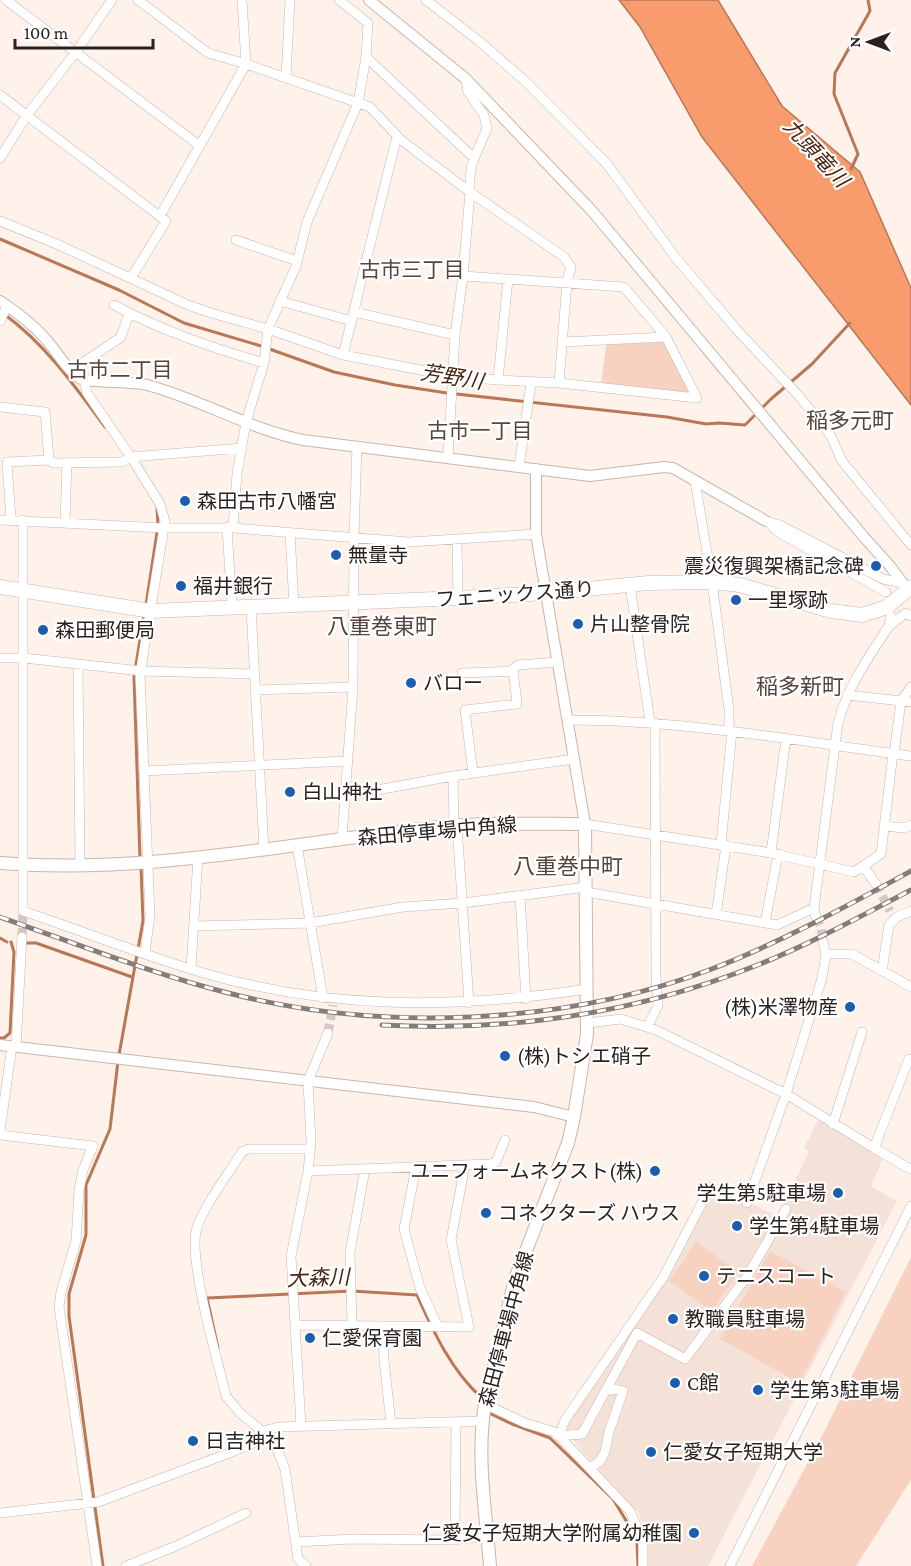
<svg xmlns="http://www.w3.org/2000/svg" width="911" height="1566" font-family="'Crimson Pro','Noto Sans JP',serif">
<rect width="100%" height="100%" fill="#fff2eb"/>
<path fill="#f4e2d9" d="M819 1118 884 1156 871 1186 897 1201 708 1566H643L647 1542 639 1514 582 1451 565 1430 566 1425 666 1276 715 1188 778 1216 809 1152 804 1148Z"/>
<path fill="#f8d2c0" d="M666 337 694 398 601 384 607 340Z
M696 1242 739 1272 712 1311 669 1281Z
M770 1251 846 1292 799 1383 720 1339Z
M911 1257V1480L856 1566H752L819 1442Z"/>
<path fill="#f89c6e" stroke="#ba7756" stroke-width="1.5" d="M619 0H718L782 106 860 172 911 288V405L702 137 640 27Z"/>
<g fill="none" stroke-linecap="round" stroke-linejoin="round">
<path stroke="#ba7756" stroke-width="3" d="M851 169 858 154 834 94 835 73 870 11 868 0
M0 239 119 290 184 323 261 346 334 372 395 385 447 393 667 417 706 424 719 423 745 425 771 399 812 364 850 323
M4 314C46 345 74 385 105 427
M146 605 158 526 157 508
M140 859 134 677 144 615
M0 938 7 942
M27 943H36L132 977
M0 1038H4L10 1033 14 952 11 942
M119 1055 143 921 141 866
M218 1348 207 1298 352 1291 417 1295C433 1331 452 1372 482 1398
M491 1414 512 1424 550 1438 613 1499 633 1532 637 1543 638 1566
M103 1566 69 1316V1294L86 1235V1185L110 1129 118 1061"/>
<path stroke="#d4c8c2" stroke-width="9" stroke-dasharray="9 4.5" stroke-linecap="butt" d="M876 884 890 911
M816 917 821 927 823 941
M22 937 23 911
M328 1033 333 1005"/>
<g stroke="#cab5ab" stroke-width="10">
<path id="minor" d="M6 0 200 146
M138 0 208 53 246 64 370 107 401 140 470 192 564 257 571 267 567 282 559 383
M426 0 479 41 525 81 606 163 676 258 737 330 799 396 831 436 842 461 911 545
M366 57 474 158
M286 77 290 0
M0 95 166 221 131 278
M0 158 27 115 76 52 112 0
M160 216 246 64 242 0
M0 221 59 245 188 305 211 313 268 329 343 355 452 376 498 380
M236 240 297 261
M463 276 624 287 666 337 697 398
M508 279 498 380 559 383 697 398
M280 301 352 321
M114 305C162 331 213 348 264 363
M354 312 455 335
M0 321 7 306
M562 342 666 337
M343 355 397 136
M71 371 121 337 129 313
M84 380 87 393 131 457 160 504 165 521 140 675 150 916 145 953
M0 407 45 412 49 460 53 463 122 462 131 457 242 448
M448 457 455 335 463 276 470 192V177L472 164 487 128 484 115 468 92 466 79
M519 467 531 383
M695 481 712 582 729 710V730
M0 520 164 528H233L409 542 536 534
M11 520 7 462 49 460
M23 520V911C82 931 140 954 200 972 328 1010 455 1009 587 989
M766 521 780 525 883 579 903 583
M768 522 778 532 886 592
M65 523 67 463
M227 527 232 609
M233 528 237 474 246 422 264 363 268 329 296 266 307 222 358 103 366 57 368 23 339 0
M290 533 294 606
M457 539 458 598
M630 585 650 722
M251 608 264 849
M889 626 906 613 911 616
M0 658H24L141 671 254 674
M78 664 80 865
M462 673 514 671
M255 690 353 687
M847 695 911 702
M568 720C683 720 797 741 911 756
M894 754 901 701 911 687
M144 771 347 761
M473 773 465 710 517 704 513 669 518 665 558 662
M453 776 454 826
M345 796 453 776 574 759
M585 824 771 853 854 872 881 854 893 753
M457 825 469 1003
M884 826 904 828 911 825
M342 839 353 687 354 538 357 446
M721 844 732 731
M297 845 323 998
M771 853 786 738
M863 866 876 884
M586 892 777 925 814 908
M520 896 526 999
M716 915 726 845
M816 917 814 908 838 723C848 686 868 658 889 626L891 616
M765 923 778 854
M194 926 310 923 403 907 463 903 586 887
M823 941 826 954H852L911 987
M191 969 198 857
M882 971 889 925 897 917 911 911
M587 1023 621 1019 656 1030 786 1094 874 1148 909 1059
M647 1027 658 1006 656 978 655 723
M16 1047 22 937
M833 1124 862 1032
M0 1131 12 1046
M0 1135 93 1146 83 1170 79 1190 76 1241 61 1292 59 1307 97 1566
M874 1148 910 1169
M416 1167 404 1229 420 1288 438 1327
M308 1171 490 1164 496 1162 505 1140
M710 1187 664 1276 565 1420 559 1436 582 1434 637 1333 685 1359 748 1275 786 1209
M747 1203 786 1094 822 978 826 954
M295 1325 469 1327 451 1240 465 1165
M352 1326 350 1252 365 1169
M383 1326 384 1360 391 1424
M485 1404 525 1423 555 1432 559 1436 630 1511 643 1542V1566
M301 1426 291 1256 308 1171 311 1142 308 1081 328 1033
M263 1431 278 1427 482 1421
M590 1468 600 1461 605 1452 609 1432 623 1391 607 1388
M0 1513 98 1502 224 1455 269 1437
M455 1540 456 1422
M296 1542 352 1539 452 1540 488 1536
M126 1566 176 1546 246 1513
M306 1566 298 1559 285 1469 278 1452 269 1437 240 1413 226 1396C218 1362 187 1257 197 1228 206 1202 228 1175 242 1152L248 1149H310
M730 1566 911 1206"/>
</g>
<g stroke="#cab5ab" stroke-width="12">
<path id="tertiary" d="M369 0 466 79 592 211 863 536 890 566 908 590
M0 301C15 311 30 322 43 336 55 348 64 367 79 378 86 383 132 381 147 385 200 399 249 429 303 440L590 476 664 467 673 468 766 521
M536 469V534L585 824
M0 1045 534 1107 574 1117"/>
</g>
<g stroke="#cab5ab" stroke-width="14">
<path id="secondary" d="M0 863C147 875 293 842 440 827 488 822 537 824 585 824L587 1034 574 1117 568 1143 515 1279 485 1404C476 1456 486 1513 490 1566"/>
</g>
<g stroke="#cab5ab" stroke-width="15">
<path id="primary" d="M0 587 151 611 458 598 546 593 648 583 712 582 740 585 831 611 862 615 887 607 911 587"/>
</g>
<use href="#minor" stroke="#fff" stroke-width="9"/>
<use href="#tertiary" stroke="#fff" stroke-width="10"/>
<use href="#secondary" stroke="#fff" stroke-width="12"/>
<use href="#primary" stroke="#fff" stroke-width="14"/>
<g stroke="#877d78" stroke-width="5">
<path id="rail" d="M0 917C77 944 153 974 232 994 383 1032 563 1025 709 970 780 943 845 907 911 871
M382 1025C512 1032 639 1013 760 964 812 943 861 916 911 890"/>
</g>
<use href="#rail" stroke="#fff" stroke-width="3" stroke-dasharray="9" stroke-linecap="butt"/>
</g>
<g fill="#1d5dae" stroke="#fff" stroke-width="2">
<circle cx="185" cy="501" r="6"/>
<circle cx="336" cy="555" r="6"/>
<circle cx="876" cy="566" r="6"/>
<circle cx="181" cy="586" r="6"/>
<circle cx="736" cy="600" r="6"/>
<circle cx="578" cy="624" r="6"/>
<circle cx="43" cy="630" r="6"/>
<circle cx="411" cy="683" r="6"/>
<circle cx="290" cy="792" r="6"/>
<circle cx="850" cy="1007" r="6"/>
<circle cx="505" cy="1056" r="6"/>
<circle cx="655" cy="1171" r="6"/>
<circle cx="838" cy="1193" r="6"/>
<circle cx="486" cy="1213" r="6"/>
<circle cx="737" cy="1226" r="6"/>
<circle cx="704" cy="1276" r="6"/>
<circle cx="673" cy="1319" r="6"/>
<circle cx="310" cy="1338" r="6"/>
<circle cx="675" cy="1383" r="6"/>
<circle cx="758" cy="1390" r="6"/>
<circle cx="193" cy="1441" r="6"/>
<circle cx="651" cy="1452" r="6"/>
<circle cx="694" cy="1533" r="6"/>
</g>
<g text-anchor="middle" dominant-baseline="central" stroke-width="4.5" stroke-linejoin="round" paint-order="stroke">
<g font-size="20" fill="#2a221f" stroke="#fff" text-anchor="start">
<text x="197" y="501">森田古市八幡宮</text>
<text x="348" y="555">無量寺</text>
<text x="864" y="566" text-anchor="end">震災復興架橋記念碑</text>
<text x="193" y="586">福井銀行</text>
<text x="748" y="600">一里塚跡</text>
<text x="590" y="624">片山整骨院</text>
<text x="55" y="630">森田郵便局</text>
<text x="423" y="683">バロー</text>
<text x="302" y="792">白山神社</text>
<text x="838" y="1007" text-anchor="end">(株)米澤物産</text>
<text x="517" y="1056">(株)トシエ硝子</text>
<text x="643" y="1171" text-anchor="end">ユニフォームネクスト(株)</text>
<text x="826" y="1193" text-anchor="end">学生第5駐車場</text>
<text x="498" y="1213">コネクターズ ハウス</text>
<text x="749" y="1226">学生第4駐車場</text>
<text x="716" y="1276">テニスコート</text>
<text x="685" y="1319">教職員駐車場</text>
<text x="322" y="1338">仁愛保育園</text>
<text x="687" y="1383">C館</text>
<text x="770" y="1390">学生第3駐車場</text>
<text x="205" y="1441">日吉神社</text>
<text x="663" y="1452">仁愛女子短期大学</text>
<text x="682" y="1533" text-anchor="end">仁愛女子短期大学附属幼稚園</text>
</g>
<g font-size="20" fill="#2a221f" stroke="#fff">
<text transform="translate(515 594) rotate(-4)">フェニックス通り</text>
<text transform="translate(437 831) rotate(-5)">森田停車場中角線</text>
<text transform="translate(506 1329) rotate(-75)">森田停車場中角線</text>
</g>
<g font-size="21" font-style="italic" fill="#46210f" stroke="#fff">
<text transform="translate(816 153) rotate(47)">九頭竜川</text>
<text transform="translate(452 377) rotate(9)">芳野川</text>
<text transform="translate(318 1278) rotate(-2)">大森川</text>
</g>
<g font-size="21" fill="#56453d" stroke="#fff">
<text x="412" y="270">古市三丁目</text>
<text x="120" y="370">古市二丁目</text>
<text x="480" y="431">古市一丁目</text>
</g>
<g font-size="22" fill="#56453d" stroke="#fff">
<text x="850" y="420">稲多元町</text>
<text x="382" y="626">八重巻東町</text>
<text x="800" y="686">稲多新町</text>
<text x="568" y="866">八重巻中町</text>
</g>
</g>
<g transform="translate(869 42) rotate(270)" stroke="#ffffff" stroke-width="4.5" paint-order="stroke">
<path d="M0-4.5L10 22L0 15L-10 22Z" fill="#2a221f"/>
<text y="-9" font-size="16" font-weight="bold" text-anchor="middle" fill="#2a221f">N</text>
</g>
<path d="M15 39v9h138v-9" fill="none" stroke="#2a221f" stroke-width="3"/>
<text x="24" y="39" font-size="18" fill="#2a221f" stroke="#ffffff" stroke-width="4.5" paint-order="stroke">100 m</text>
</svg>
